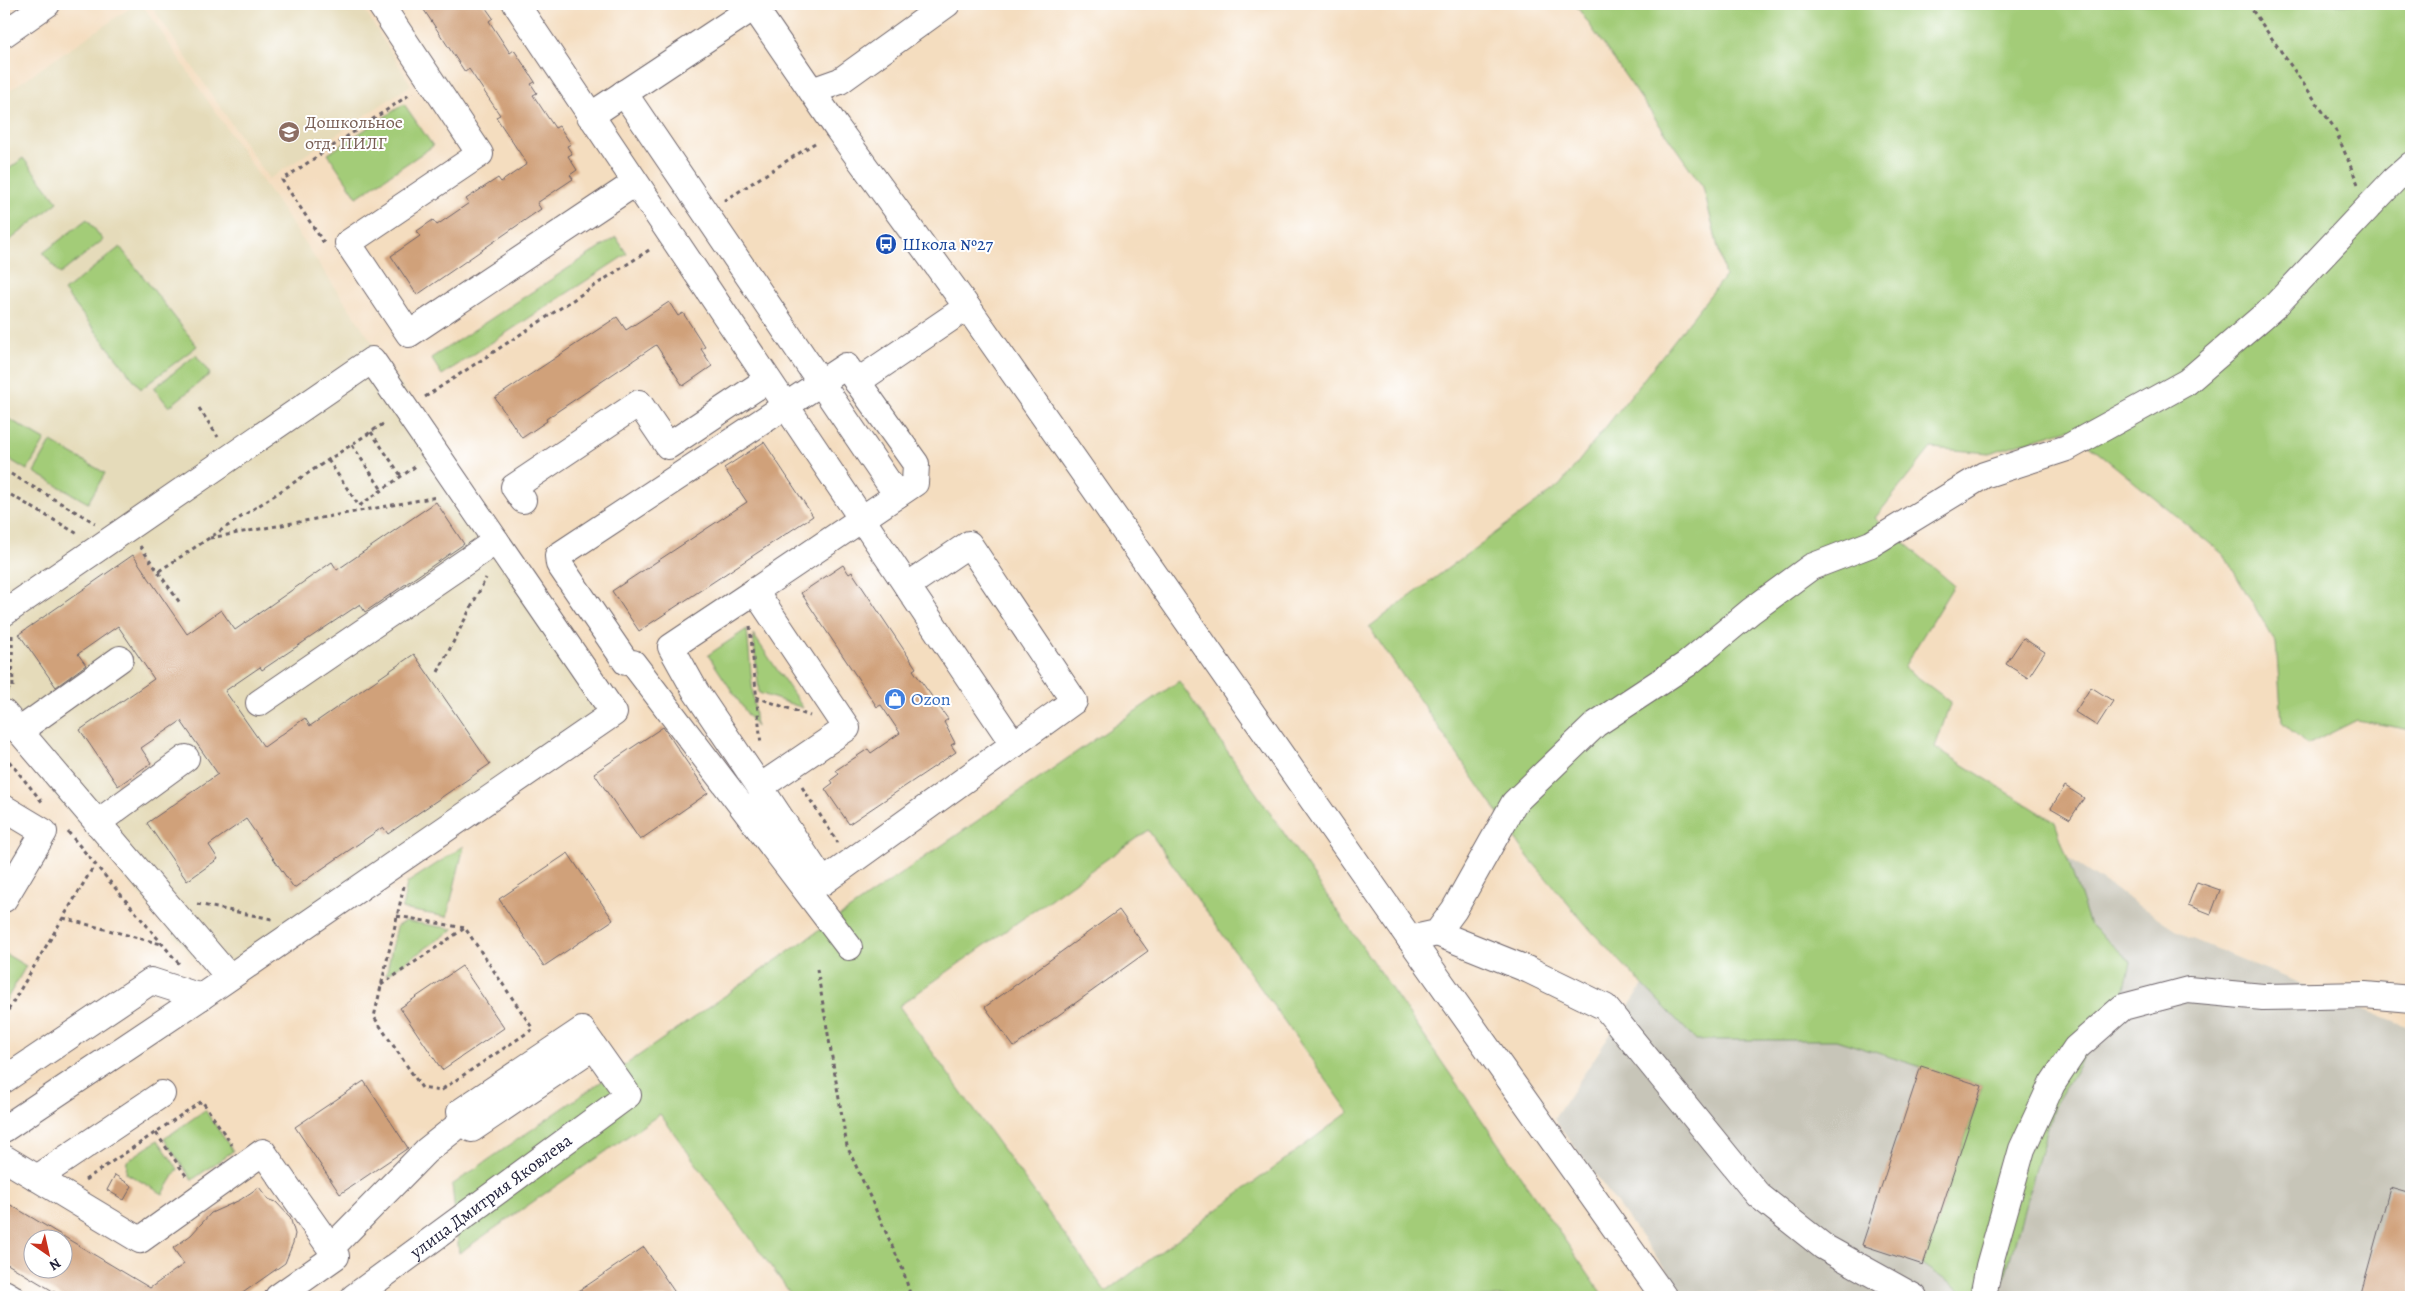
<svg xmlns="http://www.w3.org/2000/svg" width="2415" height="1301" font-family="Alegreya,serif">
<rect width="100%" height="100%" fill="#fff"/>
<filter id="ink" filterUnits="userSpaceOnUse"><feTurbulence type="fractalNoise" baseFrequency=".02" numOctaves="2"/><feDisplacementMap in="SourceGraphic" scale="10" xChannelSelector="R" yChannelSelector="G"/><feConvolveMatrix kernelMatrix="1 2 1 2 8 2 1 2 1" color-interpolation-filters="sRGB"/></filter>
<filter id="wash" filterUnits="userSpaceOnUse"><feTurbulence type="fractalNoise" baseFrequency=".0096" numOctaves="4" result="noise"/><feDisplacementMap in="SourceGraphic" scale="20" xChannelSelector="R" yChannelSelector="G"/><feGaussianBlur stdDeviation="1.12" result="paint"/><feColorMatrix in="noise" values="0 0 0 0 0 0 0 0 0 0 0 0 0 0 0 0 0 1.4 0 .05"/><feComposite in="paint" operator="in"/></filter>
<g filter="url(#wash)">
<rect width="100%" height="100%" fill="#f4ddbf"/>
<path fill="#e5dbba" d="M136 4H142L626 715 217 986 4 735V94Z
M150 4H361L411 85 269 179Z"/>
<path fill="#c7c5b8" d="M1779 668 2187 937 2411 1029V1297H1686L1554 1119 1643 985Z"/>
<path fill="#a3cc78" stroke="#62775a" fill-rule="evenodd" d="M1575 4H2411V730L2357 720 2307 745 2282 722 2276 643 2224 555 2069 429 1989 453 1931 448 1875 518 1954 585 1904 667 1951 702 1935 747 2055 822 2090 925 2131 962 2125 989 2054 1106 1999 1297H1970L1923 1265 1982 1086 1836 1040H1696L1593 933 1529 858 1369 627 1560 485 1725 276 1703 187Z
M404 104 433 146 357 197 328 154Z
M23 158 58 202 4 245V173Z
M87 219 103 240 60 274 43 253Z
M616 237 627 254 442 375 431 358Z
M120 247 197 346 141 389 64 291Z
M196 355 210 374 169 407 154 388Z
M4 416 45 440 27 470 4 456Z
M51 442 105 473 88 503 34 472Z
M747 629 756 727 708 655Z
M753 634 803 708 759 693Z
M1179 681 1604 1297H793L660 1114 459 1253 452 1185ZM1148 830 1349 1112 1106 1292 899 1006Z
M464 846 447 917 402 909 407 883Z
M405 921 454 929 386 975 397 926Z
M4 953 26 966 4 1004Z
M205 1110 233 1151 192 1180 164 1139Z
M158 1140 178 1169 163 1194 126 1173 127 1161Z"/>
<g id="blocks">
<path fill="#d0a17a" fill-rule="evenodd" d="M420 4H483L493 18 489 21 510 53 514 50 535 82 531 84 537 93 533 95 555 128 559 126 571 144 567 146 572 154 568 156 577 170 570 175 573 179 537 203 541 209 417 295 391 256 420 236 417 231 433 220 437 225 469 203 466 199 498 178 501 182 527 164 496 117 500 115 469 69 465 72Z
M669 302 678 316 683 313 705 347 701 349 712 366 683 386 656 345 546 419 547 421 522 438 495 398 617 317 626 330Z
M764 442 813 516 639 631 612 591 747 502 724 468Z
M436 502 464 544 365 612 360 604 262 670 260 667 225 691 264 747 305 718 310 726 414 654 490 764 388 834 383 827 294 888 246 819 209 845 218 859 187 881 147 823 218 774 181 721 141 748 151 763 118 786 80 730 154 679 118 626 78 654 86 665 56 687 19 634 133 555 187 634 221 610 235 630 332 562 337 570Z
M843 565 849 574 852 572 916 668 913 670 948 719 944 722 955 743 951 745 956 752 849 824 825 789 833 783 831 780 839 774 836 770 868 749 871 753 900 733 881 705 877 707 801 593Z
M2023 638 2045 652 2028 678 2006 664Z
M2091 687 2113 701 2097 726 2075 712Z
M663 727 708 793 640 840 594 773Z
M2065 786 2084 798 2070 819 2051 808Z
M568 853 613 920 544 966 499 899Z
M2197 882 2220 890 2211 914 2188 905Z
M1119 910 1148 951 1014 1047 985 1007Z
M462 966 504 1028 442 1070 400 1008Z
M1921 1066 1982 1086 1923 1265 1862 1245Z
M364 1081 408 1148 340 1194 295 1127Z
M115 1175 132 1186 124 1200 107 1190Z
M259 1187 268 1199 276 1202 290 1217 295 1234 293 1243 285 1263 237 1297H63L4 1262V1201L150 1288 184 1264 173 1248 191 1235 211 1213 240 1200ZM32 1238H62V1268H32Z
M2390 1188 2411 1194V1290L2409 1297H2360Z
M644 1247 678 1297H570Z"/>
</g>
</g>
<g filter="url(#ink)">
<use href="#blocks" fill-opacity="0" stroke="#6c6369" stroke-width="1"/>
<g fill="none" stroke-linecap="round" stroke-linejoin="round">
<g stroke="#6c6369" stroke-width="28">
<g id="minor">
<path d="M380 4 480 154 348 243 409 334 635 183"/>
<path d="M516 4C681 251 848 498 1014 745"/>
<path d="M752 4 837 128 973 315 1410 939 1664 1297"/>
<path d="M4 34 47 4"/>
<path d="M812 91 840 81 947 4"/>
<path d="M624 93 897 495"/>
<path d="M590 116 754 7"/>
<path d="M857 382 967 307"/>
<path d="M523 500 514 487 639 403 668 446 767 380"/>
<path d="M755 591 671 647 696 692 760 787"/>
<path d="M4 613 372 360 614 713 201 997 4 1129"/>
<path d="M259 703 496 541"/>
<path d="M4 713 229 977"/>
<path d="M19 731 120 659"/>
<path d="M4 808 44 832 4 899"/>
<path d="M97 823 186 758"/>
<path d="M1437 933 1529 970 1605 1007 1758 1195 1824 1247 1914 1297"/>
<path d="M1410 939 1437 933 1454 910 1514 803 1596 724 1687 664 1751 611 1811 567 1871 544 1984 475 2067 448 2187 382 2275 306 2394 180 2411 165"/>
<path d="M849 947 633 663 626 662 559 564 558 556 846 366 916 464 915 483 755 591 847 728 760 787 823 882 1074 701 969 544 907 586"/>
<path d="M4 1080 151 981 201 997"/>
<path d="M4 1158 140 1240 263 1152 336 1256 278 1297"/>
<path d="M37 1178 162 1094"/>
<path d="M331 1248 426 1151 465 1120"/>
<path d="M4 1293 11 1297"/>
<path id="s1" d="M354 1297 628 1095 582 1030 460 1112 472 1129 593 1047"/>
<path d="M1983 1297 1989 1266 2022 1149 2052 1084 2076 1048 2123 1007 2188 990 2263 997 2365 995 2411 999"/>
</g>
</g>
<path stroke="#6c6369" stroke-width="3" stroke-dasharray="4 4" stroke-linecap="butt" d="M2248 4 2335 129 2358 184
M724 201 818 141
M324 243 282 180 412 93
M425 397 652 248
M199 408 218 437
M371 432 402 477
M352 445 382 490
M328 460 359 506 416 466
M4 470 95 523
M4 491 78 534
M210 538 437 497
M140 546 180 603
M159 571 386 422
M750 626 761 745
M12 635 13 691
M438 672 486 578
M4 684 10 690
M756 697 810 716
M4 755 43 803
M802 787 838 843
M68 832 180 965
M404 886 374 1017 422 1088 441 1091 444 1088
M197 904 272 919
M397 916 465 928
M63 918 161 944
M817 969 847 1146 903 1270 911 1297
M381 985 465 928 533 1029 444 1088 447 1093
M4 1017 95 864
M156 1133 187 1177
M85 1180 202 1101 232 1145"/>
<use href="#minor" stroke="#fff" stroke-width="26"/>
</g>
</g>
<defs>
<g id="school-disc" transform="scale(1.125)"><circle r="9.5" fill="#8d6e63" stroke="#fff"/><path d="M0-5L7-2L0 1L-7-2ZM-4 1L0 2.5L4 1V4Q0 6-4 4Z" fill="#fff"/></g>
<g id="bus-disc" transform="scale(1.125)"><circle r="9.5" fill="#1a4fb4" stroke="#fff"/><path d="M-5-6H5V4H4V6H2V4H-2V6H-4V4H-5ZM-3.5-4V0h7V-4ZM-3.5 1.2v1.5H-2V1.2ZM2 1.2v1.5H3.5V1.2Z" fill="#fff"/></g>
<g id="shop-disc" transform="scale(1.125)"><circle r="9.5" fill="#3f7fe0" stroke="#fff"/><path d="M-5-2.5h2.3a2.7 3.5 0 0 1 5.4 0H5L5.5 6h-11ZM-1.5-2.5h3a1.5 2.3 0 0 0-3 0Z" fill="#fff"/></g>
</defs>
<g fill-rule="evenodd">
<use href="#school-disc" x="289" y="132"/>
<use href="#bus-disc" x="886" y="244"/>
<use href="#shop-disc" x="895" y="699"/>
</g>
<g text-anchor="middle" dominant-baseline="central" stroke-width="4" stroke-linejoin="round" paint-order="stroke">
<g font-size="18" fill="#785e54" stroke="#fff" text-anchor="start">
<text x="305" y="122">Дошкольное<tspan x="305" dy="21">отд. ПИЛГ</tspan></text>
</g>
<g font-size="18" fill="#164399" stroke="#fff" text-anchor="start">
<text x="902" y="244">Школа №27</text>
</g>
<g font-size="18" fill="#366cbe" stroke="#fff" text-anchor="start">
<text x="911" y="699">Ozon</text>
</g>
<g font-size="18" fill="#22223b" stroke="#fff">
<text stroke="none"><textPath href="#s1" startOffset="170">улица Дмитрия Яковлева</textPath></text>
</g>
</g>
<rect width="2415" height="1301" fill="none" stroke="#fff" stroke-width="20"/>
<g transform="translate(48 1254) rotate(146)"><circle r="24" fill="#ffffff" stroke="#a7a7b1"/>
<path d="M0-4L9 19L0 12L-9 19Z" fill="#c8321e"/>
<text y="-8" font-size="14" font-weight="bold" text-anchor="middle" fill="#22223b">N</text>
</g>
</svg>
